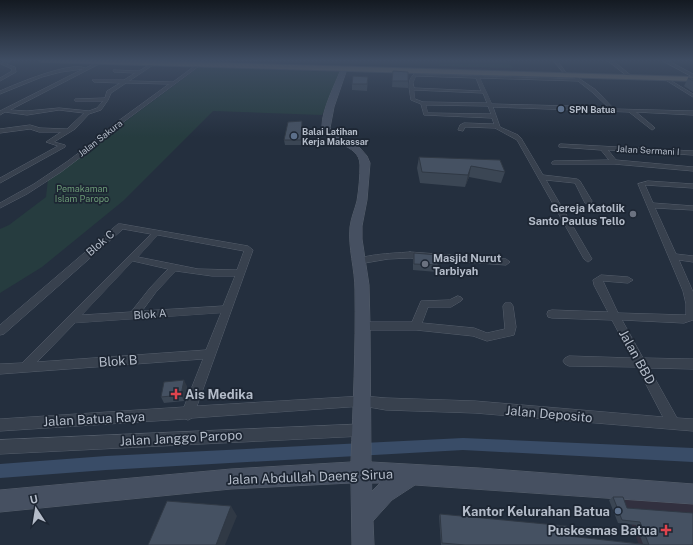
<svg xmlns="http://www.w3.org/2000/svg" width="693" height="545" font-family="'Public Sans',sans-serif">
<rect width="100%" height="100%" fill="#242f3e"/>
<path fill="#32303f" d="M621 496 693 499V545H639Z"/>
<path fill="#263c3f" d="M507 60 513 68 439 66 438 60Z
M199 67 340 72 322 115 213 111 123 201 42 267 0 293V229L9 225 46 197 48 179Z"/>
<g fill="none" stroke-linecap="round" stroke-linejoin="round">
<path fill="#394c67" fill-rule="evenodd" d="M463 438 693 448V462L463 450 106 470 0 478V464L106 456Z"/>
<g stroke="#565f6c" stroke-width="1">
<path id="minor" d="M6 60H12L6 64 15 67 16 72 0 81V78L12 71V69L1 64Z
M553 60H557L569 77H567Z
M607 60H612L633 77 630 78Z
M661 60H667L693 74V77Z
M98 62 99 64 10 110 27 111 59 108 89 111 97 108 103 101H75V99L105 98 107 91 120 83 94 82 92 80H124L135 73 114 72 113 70 139 71 152 63 153 65 129 81 173 82 196 65 199 66 114 129 94 147 61 172 27 194 0 208V203L34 184 68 161 93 142 110 127 169 84 126 83 111 93 108 100 101 110 89 114 75 129 54 142 65 145V147L0 183V178L58 146 46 142 61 132H39L30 129 0 133V129L30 125 40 128 67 129 84 113 59 110 27 115 5 112 0 115V111L83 69 61 72 42 77 0 94V91C16 84 70 61 85 68Z
M414 74 575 79 572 76 574 75 596 90 614 109 693 111V115L636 112 654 127 655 128 652 130 629 112 493 107 500 127 518 135 521 138 543 175 577 179 580 181 592 201 591 203H585L575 183 546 180 592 259 588 262 584 259 517 140 495 128 465 127 463 131 458 130 460 125 464 123 494 124 492 118 424 115 421 104 411 100C410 91 406 81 414 74ZM416 76 476 78 481 91 414 88 413 83ZM480 78 578 81 592 92 608 107 492 104ZM414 90 483 93 487 103 423 102 415 99ZM426 105 488 106 491 114 428 113Z
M665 77 693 94V97L664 79Z
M561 144 693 151V155L608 150 616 160 693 167V171L614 164H552V162L554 161 609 160 601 150 559 147V145Z
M648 181 693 184V188L645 185 653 203 693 206V210L655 208 676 254 693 256V262L679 260 693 292V320L684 323 622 320 643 358 693 359V369L649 368 677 418 693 419V431L475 413 386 410 363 406 192 418 188 420 185 419 0 431V419L184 407 203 359 0 374V364L22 363 151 234 123 229 4 334 0 335V325L118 224H121L248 246 253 250 197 406 363 396 386 398 475 401 663 417 637 367 569 366 565 364 563 361 565 358 569 356 632 358 612 320 552 318 548 317 547 314 548 311 552 310 608 312 594 285 593 280 601 275 628 277 633 280 628 283 603 281 618 313 686 315V304L683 291 638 184ZM158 235 244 251 237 270 198 269 138 257ZM133 261 168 269 150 288 131 312 82 315ZM176 271 212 276H235L223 306 142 311 156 292ZM221 313 206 350 37 362 75 323Z
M410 252 506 259 510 262 506 265 410 258 388 259 359 264 355 261C362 254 399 253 410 252Z
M458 296 461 297 463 299 461 301 451 307H428L422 323 474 328 487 333 505 329 503 306 505 303H511L513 306 516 327 514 335 487 341 473 336 416 330H363L359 329 358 326 359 323 363 322H412L421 301 449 300Z
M363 424 368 426 369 430 368 434 363 436 0 454V440Z"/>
</g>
<g stroke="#565f6c" stroke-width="1">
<path id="secondary" d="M344 67 347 69 334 107 330 128 335 134 360 148 367 156 370 163 367 200 362 226V239L369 285 370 326 371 462 479 468 693 484V504L415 485 392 500 373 521 374 545H352L351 483 231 489 0 512V490L231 469 351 462C353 405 356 348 355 290 355 269 348 248 350 227 351 218 355 209 357 201 359 189 360 176 360 165 360 142 323 145 322 126 322 109 335 85 341 69ZM372 483H380L372 491Z"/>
</g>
<g stroke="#434c59" stroke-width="2">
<path id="trunk" d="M38 60H128L693 77V81L41 62Z"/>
</g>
<use href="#minor" fill="#38414e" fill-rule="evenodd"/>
<use href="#secondary" fill="#465061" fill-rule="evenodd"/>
<use href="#trunk" fill="#656462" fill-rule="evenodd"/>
</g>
<path fill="#3b4654" d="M393 71 408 81V88L392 87Z
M368 77 367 91 352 90V84Z
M688 78H693V92L684 86Z
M302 121 301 145H285L284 140Z
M419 157 505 172 501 183 469 177 465 187 420 183 417 168Z
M414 253 438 265 437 272 413 270V260Z
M187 386 184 401 164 403 161 397Z
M613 497 627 508 693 545H441L439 516 440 514 569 536 643 544 636 525 618 523 609 500Z"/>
<path fill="#303945" d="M471 166 469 177 465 187 468 175Z
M184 380 187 386 184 401 181 395Z
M231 506 237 516 225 545H216Z"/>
<path fill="#455162" stroke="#303945" d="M393 71 408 72V81H392Z
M353 76 368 77 367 84H352Z
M688 78H693V81Z
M302 121 301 140H284L288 122Z
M419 157 500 160 505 172 471 166 468 175 422 172Z
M414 253 437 255 438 265 414 264Z
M184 380 181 395 161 397 164 382Z
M613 497H623L627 508 693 513V545H465L442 543 440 514 567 526 569 536 649 545 640 522 622 520Z
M167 501 231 506 216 545H148Z"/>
<linearGradient id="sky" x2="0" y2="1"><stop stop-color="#141a22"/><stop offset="0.44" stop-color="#3f4d63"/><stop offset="1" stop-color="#3f4d63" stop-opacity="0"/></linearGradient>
<rect width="693" height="137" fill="url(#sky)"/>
<g fill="#5c6f8a" stroke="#1d2633" stroke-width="1.5">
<circle cx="561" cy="109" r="4"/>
<circle cx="294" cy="136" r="4"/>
<circle cx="618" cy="511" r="4"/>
</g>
<g fill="#6b7280" stroke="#1d2633" stroke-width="1.5">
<circle cx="633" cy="214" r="4"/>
<circle cx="425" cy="264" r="4"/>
</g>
<g fill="#e0444e" stroke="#1d2633" stroke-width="1.5">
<path d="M174 388h4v4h4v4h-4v4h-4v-4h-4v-4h4z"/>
<path d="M664 524h4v4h4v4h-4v4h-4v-4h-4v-4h4z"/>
</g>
<g text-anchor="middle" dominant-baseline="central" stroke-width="3.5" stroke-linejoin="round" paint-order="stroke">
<g font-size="9" font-weight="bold" fill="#b4bcc9" stroke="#1d2633" text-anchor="start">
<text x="569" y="109">SPN Batua</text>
<text x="302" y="131">Balai Latihan<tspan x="302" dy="10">Kerja Makassar</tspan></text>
</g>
<g font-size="9" fill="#b4bcc9" stroke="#1d2633">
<text transform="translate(100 138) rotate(-38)">Jalan Sakura</text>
<text transform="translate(648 150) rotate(3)">Jalan Sermani I</text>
</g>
<g font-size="9" fill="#6b9a76" stroke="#1d2633">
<text x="82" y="188">Pemakaman<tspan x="82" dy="10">Islam Paropo</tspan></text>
</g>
<g font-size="11" font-weight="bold" fill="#b4bcc9" stroke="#1d2633" text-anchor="end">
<text x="625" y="208">Gereja Katolik<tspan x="625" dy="13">Santo Paulus Tello</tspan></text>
<text x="433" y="258" text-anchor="start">Masjid Nurut<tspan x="433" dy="13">Tarbiyah</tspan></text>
</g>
<g font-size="11" fill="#b4bcc9" stroke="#1d2633">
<text transform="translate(100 243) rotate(-41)">Blok C</text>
<text transform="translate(150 314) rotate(-4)">Blok A</text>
</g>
<g font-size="13" fill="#b4bcc9" stroke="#1d2633">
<text transform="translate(637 357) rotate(61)">Jalan BBD</text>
<text transform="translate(118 361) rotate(-4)">Blok B</text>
<text transform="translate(549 414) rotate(5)">Jalan Deposito</text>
<text transform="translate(94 419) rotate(-3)">Jalan Batua Raya</text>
<text transform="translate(181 438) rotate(-3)">Jalan Janggo Paropo</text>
<text transform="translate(310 477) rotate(-2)">Jalan Abdullah Daeng Sirua</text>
</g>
<g font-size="13" font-weight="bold" fill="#b4bcc9" stroke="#1d2633" text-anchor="end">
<text x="185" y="394" text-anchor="start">Ais Medika</text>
<text x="610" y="511">Kantor Kelurahan Batua</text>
<text x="657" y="530">Puskesmas Batua</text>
</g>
</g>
<g transform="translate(36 509) rotate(348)" stroke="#1d2633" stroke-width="3" paint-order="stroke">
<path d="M0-3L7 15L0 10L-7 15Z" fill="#b4bcc9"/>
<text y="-6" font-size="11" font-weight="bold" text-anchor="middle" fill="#b4bcc9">U</text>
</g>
</svg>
